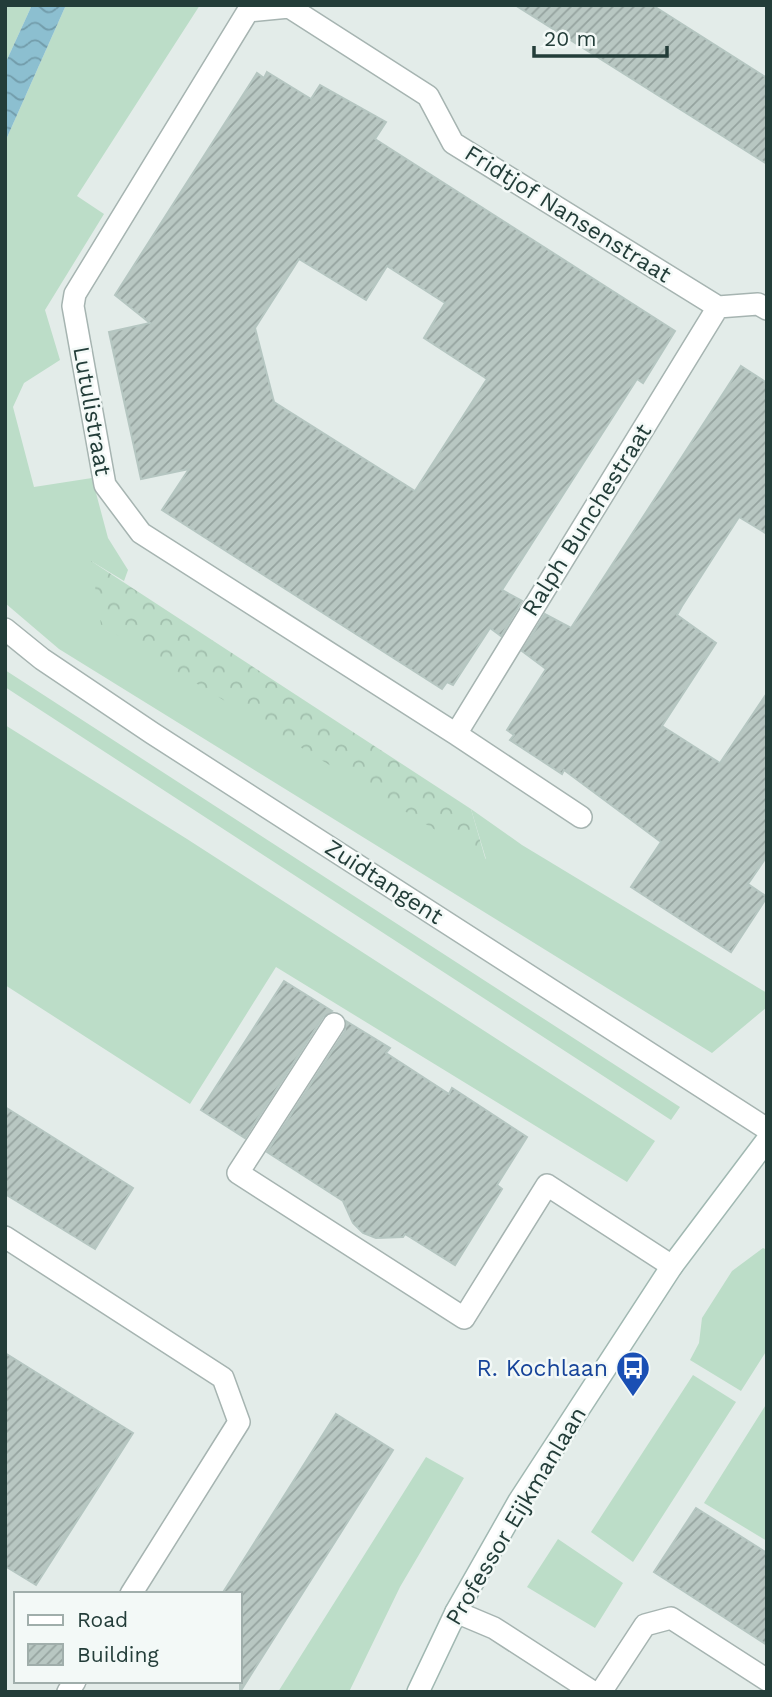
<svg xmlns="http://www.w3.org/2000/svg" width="772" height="1697" font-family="'Work Sans',sans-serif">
<defs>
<pattern id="forest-crowns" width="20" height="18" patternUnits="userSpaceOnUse" patternTransform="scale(1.75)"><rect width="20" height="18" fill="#bcddc8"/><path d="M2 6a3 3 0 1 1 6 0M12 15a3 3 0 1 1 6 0" fill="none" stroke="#a1bfad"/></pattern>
<pattern id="water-waves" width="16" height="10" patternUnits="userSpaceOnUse" patternTransform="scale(1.75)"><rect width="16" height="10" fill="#8cbfd0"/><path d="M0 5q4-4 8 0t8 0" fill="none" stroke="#729caa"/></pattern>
<pattern id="building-hatch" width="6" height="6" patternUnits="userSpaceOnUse" patternTransform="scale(1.75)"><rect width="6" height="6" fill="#b8c7c2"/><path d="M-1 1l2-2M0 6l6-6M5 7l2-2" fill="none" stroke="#95a39f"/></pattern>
</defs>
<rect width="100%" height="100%" fill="#e3ece9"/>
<path fill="#bcddc8" d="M5 5H32L5 64Z
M66 5H200L77 196 104 214 45 310 60 360 24 383 13 407 34 487 92 478 108 538 128 570 124 581 91 561 486 859 471 809 522 845 767 993V1007L712 1053 59 649 5 603V142Z
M5 670 680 1107 671 1120 5 687Z
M5 725 187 839 655 1141 627 1182 276 967 190 1104 5 985Z
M763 1248 767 1250V1350L741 1391 690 1360 699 1343 702 1318 732 1271Z
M693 1375 736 1402 633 1562 591 1532Z
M767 1403V1541L704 1503Z
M426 1457 464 1478 400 1587 349 1692H278Z
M558 1539 623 1583 595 1628 527 1587Z"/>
<path fill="url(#forest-crowns)" d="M91 561 471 809 486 861 101 625Z"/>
<path fill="url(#water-waves)" d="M32 5H66L5 142V64Z"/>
<path fill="url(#building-hatch)" stroke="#b5c6c1" stroke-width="2" fill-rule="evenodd" d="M515 5H652L767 78V164Z
M267 72 311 99 320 85 386 122 375 139 675 331 643 383 637 379 502 590 522 601 501 636 490 628 453 685 447 682 442 689 162 510 189 469 141 479 109 332 150 323 115 295 257 73 264 78ZM299 259 366 300 387 266 445 303 424 338 487 379 415 491 274 402 255 328Z
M741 366 767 383V534L739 517 682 606 677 615 716 643 662 726 720 763 767 693V856L748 884 767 897 731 952 631 887 661 842 564 770 562 774 510 740 514 735 507 730 546 669 522 651 545 614 571 628Z
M284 981 332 1011 323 1017 245 1138 201 1110Z
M346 1021 390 1048 386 1053 449 1094 452 1088 527 1137 497 1185 502 1189 455 1265 405 1234 403 1237 376 1238 363 1233 353 1223 343 1201 267 1152 345 1031Z
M5 1107 133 1188 95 1249 5 1194Z
M5 1353 133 1433 36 1585 5 1566Z
M336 1414 393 1450 240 1692V1594H222Z
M696 1508 767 1553V1645L654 1572Z"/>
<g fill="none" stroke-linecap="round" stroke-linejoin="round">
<g stroke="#a6b4b1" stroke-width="24">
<path id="lane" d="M5 629 42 659 152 733 767 1129
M334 1024 238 1173 464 1318 547 1185 672 1266"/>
</g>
<g stroke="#a6b4b1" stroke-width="24">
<path id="street" d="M456 734 718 307
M581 817 456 734 141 533 105 485 73 306 75 294 248 11 289 7 428 96 453 143 718 307 758 304 767 309
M5 1237 223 1378 239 1422 131 1594
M456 1612 494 1628 593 1692
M68 1692 75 1681
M601 1692 645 1625 671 1618 767 1680"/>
</g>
<g stroke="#a1b8b2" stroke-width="24">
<path id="secondary" d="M418 1692 456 1612 519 1501 672 1266 767 1140"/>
</g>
<use href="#lane" stroke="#fff" stroke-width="21"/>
<use href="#street" stroke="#fff" stroke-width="21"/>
<use href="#secondary" stroke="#fff" stroke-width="21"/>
</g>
<defs>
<g id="bus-pin" transform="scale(1.75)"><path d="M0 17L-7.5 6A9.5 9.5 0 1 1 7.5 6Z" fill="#1a4fb4" stroke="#f3f9f7"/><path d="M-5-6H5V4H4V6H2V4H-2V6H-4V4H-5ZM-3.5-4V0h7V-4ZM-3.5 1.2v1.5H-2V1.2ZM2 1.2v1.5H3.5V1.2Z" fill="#fff"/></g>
</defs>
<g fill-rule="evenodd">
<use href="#bus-pin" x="633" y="1368"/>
</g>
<g text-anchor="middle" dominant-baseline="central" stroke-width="5" stroke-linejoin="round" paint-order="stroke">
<g font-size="23" fill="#233d39" stroke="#f3f9f7">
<text transform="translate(568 214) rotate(32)">Fridtjof Nansenstraat</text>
<text transform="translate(92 411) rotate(80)">Lutulistraat</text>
<text transform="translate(587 520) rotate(-58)">Ralph Bunchestraat</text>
<text transform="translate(384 882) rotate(33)">Zuidtangent</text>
<text transform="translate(516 1516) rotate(-59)">Professor Eijkmanlaan</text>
</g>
<g font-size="23" fill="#164399" stroke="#f3f9f7" text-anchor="end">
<text x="608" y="1368">R. Kochlaan</text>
</g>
</g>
<rect width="772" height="1697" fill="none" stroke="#233d39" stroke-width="14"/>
<rect x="14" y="1592" width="228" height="91" fill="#f3f9f7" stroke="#a0aeab" stroke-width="2"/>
<rect x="28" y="1615" width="35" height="10" fill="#ffffff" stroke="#a0aeab" stroke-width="2"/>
<text x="77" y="1627" font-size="21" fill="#233d39">Road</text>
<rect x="28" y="1644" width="35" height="21" fill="url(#building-hatch)" stroke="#a0aeab" stroke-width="2"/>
<text x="77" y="1662" font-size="21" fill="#233d39">Building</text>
<path d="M534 46v10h133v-10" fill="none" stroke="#233d39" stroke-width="3.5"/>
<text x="544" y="46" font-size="21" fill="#233d39" stroke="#f3f9f7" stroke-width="5" paint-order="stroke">20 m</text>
</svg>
